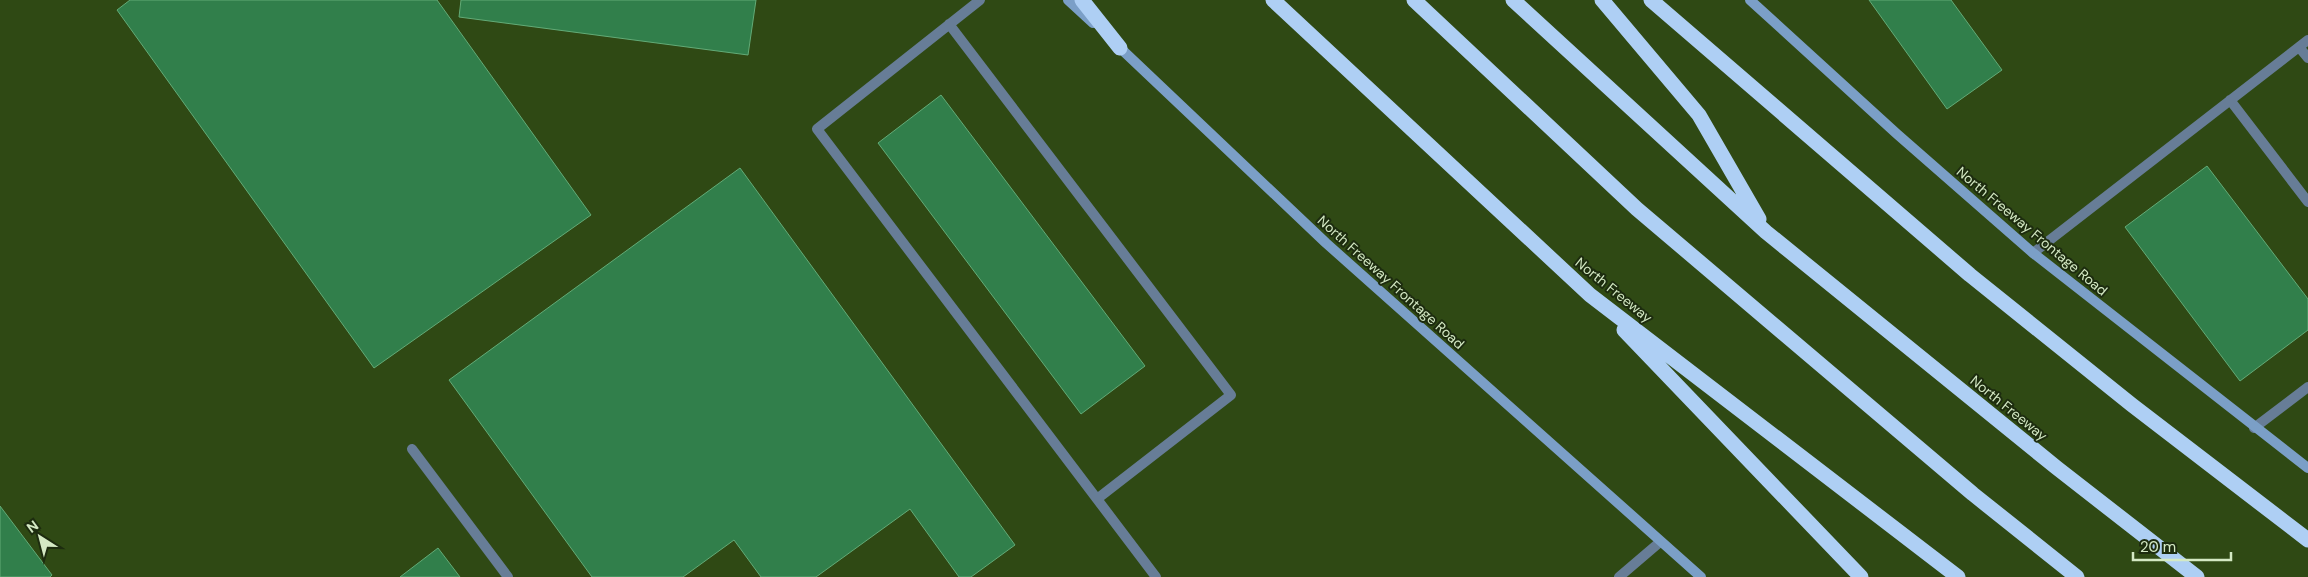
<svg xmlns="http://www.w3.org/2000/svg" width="2308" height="577" font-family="'DM Sans',sans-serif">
<rect width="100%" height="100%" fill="#2f4914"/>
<path fill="#317f4b" stroke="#63ab77" d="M130 0H437L591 215 374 368 117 10Z
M461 0H756L748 55 459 17Z
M1869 0H1951L2002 70 1947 109Z
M941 95 1145 366 1081 414 878 143Z
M2207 166 2308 299V330L2240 381 2125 227Z
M740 168 1015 545 971 577H959L910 509 816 577H761L734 540 683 577H592L449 380Z
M0 506 52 575 50 577H0Z
M438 548 460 577H400Z"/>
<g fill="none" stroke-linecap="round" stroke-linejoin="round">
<path stroke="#677d97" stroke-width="10" d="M980 0 817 129 1156 577
M949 24 1231 395 1097 499
M2299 47 2308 58
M2230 100 2308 202
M2033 253 2308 40
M2254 428 2308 387
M412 449 508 577"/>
<path stroke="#677d97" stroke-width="10" d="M1619 577 1660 542"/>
<path stroke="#7b9fc7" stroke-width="10" d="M1068 0 1093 23
M1750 0 1897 134 2033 253 2308 468
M1117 45 1326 243 1701 577"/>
<path stroke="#aecff4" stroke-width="15" d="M1082 0 1120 48
M1273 0 1590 295 1958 577
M1414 0 1637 209 1973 494 2077 577
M1513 0 1766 232 2057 468 2197 577
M1602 0 1699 115 1759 219
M1651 0 1970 275 2132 405 2308 540
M1624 330 1861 577"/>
</g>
<g text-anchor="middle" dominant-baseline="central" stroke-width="4" stroke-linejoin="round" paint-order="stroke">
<g font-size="14" fill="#d4e9c4" stroke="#1d2c0f">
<text transform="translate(2032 231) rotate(40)">North Freeway Frontage Road</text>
<text transform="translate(1391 282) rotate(42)">North Freeway Frontage Road</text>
<text transform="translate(1614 290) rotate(39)">North Freeway</text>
<text transform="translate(2009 408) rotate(39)">North Freeway</text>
</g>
</g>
<g transform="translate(40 537) rotate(324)" stroke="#1d2c0f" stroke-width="4" paint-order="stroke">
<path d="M0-4L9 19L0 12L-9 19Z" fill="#d4e9c4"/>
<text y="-8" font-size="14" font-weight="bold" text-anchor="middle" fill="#d4e9c4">N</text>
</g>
<path d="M2133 552v8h98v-8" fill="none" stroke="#d4e9c4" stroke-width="2.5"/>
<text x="2140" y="552" font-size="15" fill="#d4e9c4" stroke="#1d2c0f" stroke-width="4" paint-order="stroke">20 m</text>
</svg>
